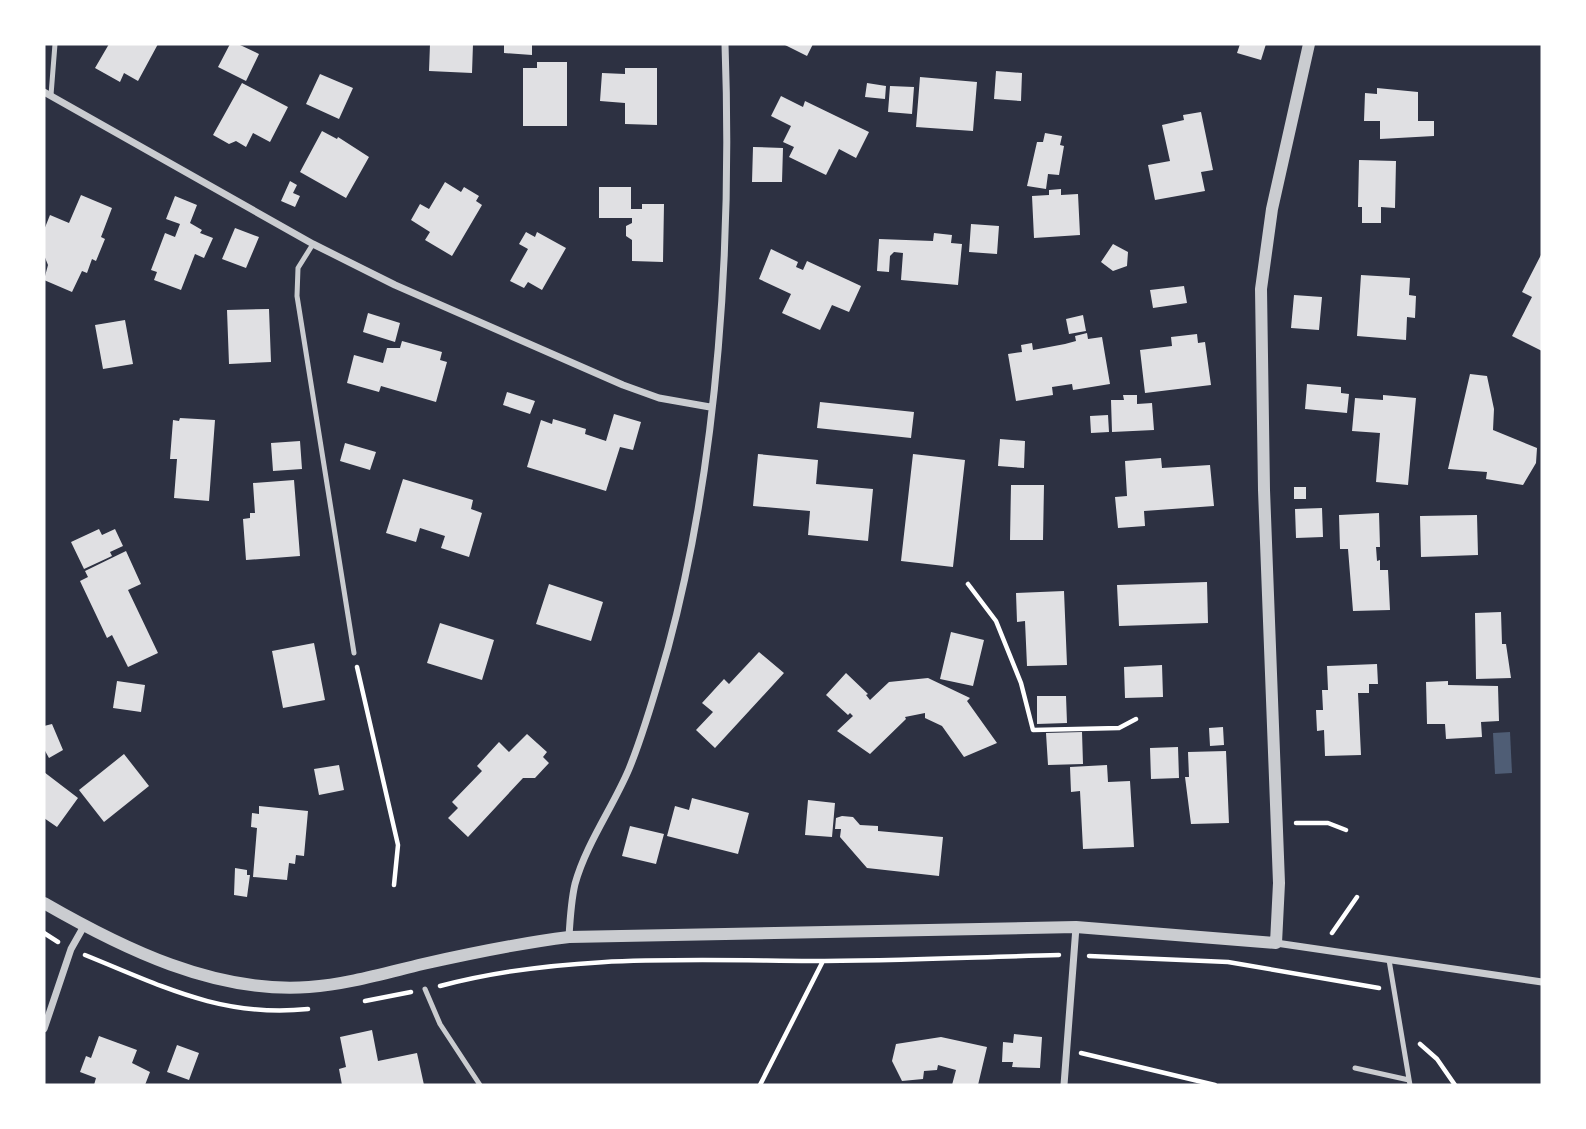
<svg xmlns="http://www.w3.org/2000/svg" width="1586" height="1129" font-family="'Space Grotesk',sans-serif">
<rect width="100%" height="100%" fill="#2d3142"/>
<path fill="#4f5d75" d="M1510 732 1512 773 1495 774 1493 733Z"/>
<path fill="#e0e0e3" d="M109 44H158L138 81 124 73 120 82 95 68Z
M230 44H238L259 54 246 81 218 67Z
M430 44H473L472 73 429 71Z
M504 44H532V55L504 53Z
M783 44H813L807 56Z
M1240 44H1266L1261 60 1237 53Z
M537 62H567V126H523V68H537Z
M625 68H657V125L625 124V103L600 101 602 73 625 74Z
M996 71 1022 73 1021 101 994 99Z
M320 74 353 88 339 119 306 104Z
M920 77 977 82 973 131 916 127Z
M242 83 288 107 270 142 253 133 246 147 236 141 229 144 213 135Z
M867 83 886 86 885 99 865 97Z
M890 86 914 87 912 114 888 112Z
M1377 88 1418 92V121H1434V136L1380 139V121H1364L1365 93 1377 94Z
M781 96 803 107 805 101 869 132 856 158 839 149 826 175 789 157 794 147 783 142 791 126 771 116Z
M1201 112 1213 170 1201 172 1205 191 1155 200 1148 165 1170 161 1162 125 1184 120 1183 115Z
M322 131 337 139 338 137 369 157 346 198 300 172Z
M1045 133 1062 136 1060 145 1064 146 1059 175 1048 174 1046 189 1027 186 1037 142H1043Z
M753 147 783 148 782 182H752Z
M1359 160 1396 161 1395 208 1381 207V223H1362V207H1358Z
M290 181 297 185 293 193 300 196 295 207 281 201Z
M445 182 461 192 464 187 479 196 476 201 482 205 452 256 425 240 430 232 411 220 420 204 429 209Z
M599 187H631V209H642V204H664L663 262 632 261V240L626 236V226L632 223V218H599Z
M1061 189V195L1078 194 1080 235 1034 238 1032 196 1049 195V190Z
M81 195 112 208 101 237 105 239 96 261 92 259 87 273 82 271 72 292 44 280 48 265 44 255V230L50 215 69 223Z
M175 196 197 205 190 223 202 230 200 233 213 238 204 258 195 254 181 290 154 280 157 272 151 270 165 233 175 237 180 224 166 219Z
M971 224 999 226 997 254 969 252Z
M235 228 259 237 246 268 222 259Z
M526 232 535 237 537 232 566 248 542 290 528 282 524 288 510 281 528 249 519 244Z
M934 233 952 235 951 243 962 244 958 285 901 280 903 253 894 252 890 256 889 272 877 271 879 239 933 241Z
M1113 244 1128 252 1127 266 1113 271 1101 262Z
M771 249 798 262 796 267 803 270 807 261 861 286 849 312 832 305 820 330 782 313 791 294 759 279Z
M1542 253V351L1512 336 1532 297 1522 292Z
M1361 275 1410 278 1409 295 1416 296 1415 318 1407 317 1406 340 1357 336Z
M1184 286 1187 303 1153 308 1150 290Z
M1294 295 1322 297 1319 330 1291 328Z
M269 309 271 362 229 364 227 310Z
M368 313 400 323 395 342 363 332Z
M1083 315 1086 331 1069 334 1066 319Z
M125 320 133 364 103 369 95 325Z
M1087 333 1088 339 1102 337 1110 384 1073 390 1072 384 1052 387 1053 395 1016 401 1008 354 1022 352 1021 345 1032 343 1033 350 1065 344 1076 341 1075 336Z
M1197 334 1198 343 1205 342 1211 385 1145 393 1140 350 1172 346 1171 337Z
M402 341 442 352 440 360 447 362 436 402 381 386 379 392 347 383 354 355 383 363 387 348H400Z
M1470 374 1487 376 1494 409 1493 430 1537 448 1536 463 1523 485 1486 479 1487 472 1448 469Z
M1307 384 1341 387V393L1349 394 1347 413 1305 409Z
M507 392 535 401 530 414 503 405Z
M1123 395H1137V404L1152 403 1154 430 1112 432 1111 400H1124Z
M1383 395 1416 398 1408 485 1376 482 1380 433 1352 431 1355 398 1383 400Z
M820 402 914 412 911 438 817 428Z
M614 414 641 422 633 450 620 447 606 491 527 467 541 420 552 424 553 419 586 429 585 434 606 441Z
M1108 415 1109 432 1091 433 1090 416Z
M180 418 215 420 209 501 174 498 177 459H170L173 420 179 421Z
M1000 439 1025 441 1024 468 998 466Z
M300 441 302 469 273 471 271 443Z
M345 443 376 452 370 470 340 461Z
M758 454 818 460 816 484 873 489 868 541 808 535 810 511 753 506Z
M913 454 965 460 953 567 901 561Z
M1161 458 1162 468 1210 465 1214 506 1144 511 1145 526 1118 528 1115 497 1127 496 1125 461Z
M403 479 473 500 471 509 482 513 469 557 441 548 445 536 420 528 416 542 386 533Z
M294 480 300 556 246 560 243 519 250 518V513H255L253 483Z
M1011 485H1044L1043 540H1010Z
M1294 487H1306V499H1294Z
M1322 508 1323 537 1296 538 1295 509Z
M1379 513 1380 547H1376L1377 561 1380 560V570H1388L1390 610 1353 611 1348 549H1340L1339 515Z
M1477 515 1478 555 1421 557 1420 516Z
M99 529 102 535 115 529 123 546 110 552 112 556 84 569 71 542Z
M126 551 141 584 128 590 158 653 128 667 112 635 107 638 80 581 88 577 85 571Z
M1207 582 1208 623 1119 626 1117 585Z
M549 584 603 602 591 641 536 624Z
M1064 591 1067 665 1027 666 1025 621 1017 622 1016 593Z
M1501 612 1502 644H1506L1511 678 1476 679 1475 613Z
M440 623 494 640 482 680 427 663Z
M951 632 984 640 973 686 940 679Z
M314 643 325 700 283 708 272 651Z
M759 652 784 673 715 748 696 730 713 712 702 703 724 679 729 684Z
M1377 664 1378 684H1369V693H1358L1361 755 1325 756 1324 730 1317 731 1316 710H1323L1322 690H1328L1327 666Z
M1162 665 1163 697 1125 698 1124 667Z
M846 673 868 694 866 695 870 700 889 682 928 678 970 698 967 701 997 743 964 757 942 726 925 718V713L905 717 906 719 870 754 837 731 853 716 850 713 848 715 826 695Z
M117 681 145 685 141 712 113 708Z
M1448 681V685L1498 686 1499 721 1481 722 1482 737 1446 739 1445 724H1427L1426 682Z
M1037 696H1066L1067 723 1037 724Z
M52 724 63 750 49 758 44 749V726Z
M1223 727 1224 745 1210 746 1209 728Z
M1082 732 1083 764 1048 765 1046 733Z
M527 734 547 752 543 757 549 763 535 778H523L468 837 448 818 458 808 452 802 482 771 477 766 499 742 509 752Z
M1178 747 1179 778 1151 779 1150 748Z
M1226 751 1229 823 1191 824 1185 777H1189L1188 752Z
M124 754 149 786 104 822 79 790Z
M339 765 344 790 319 795 314 769Z
M1107 765 1108 782 1130 781 1134 847 1083 849 1080 791 1071 792 1070 767Z
M44 772 78 798 57 827 44 818Z
M692 798 749 813 738 854 667 836 675 806 689 810Z
M808 800 835 803 832 837 805 835Z
M259 806 308 811 304 856 296 855 295 864 289 863 287 880 253 877 257 828 251 827 252 813 259 814Z
M842 816 853 817 860 825 878 826V831L943 837 939 876 867 868 840 837 841 829H835L836 818Z
M630 826 664 834 656 864 622 856Z
M235 868 247 870V875H250L247 897 234 895Z
M372 1030 378 1061 417 1053 424 1085H342L339 1069 346 1067 340 1037Z
M1014 1034 1042 1037 1040 1068 1012 1067 1013 1062H1002L1003 1042 1013 1043Z
M99 1036 137 1050 132 1063 150 1072 145 1085H94L96 1078 80 1072 86 1056 91 1058Z
M941 1037 987 1047 978 1085H952L956 1070 938 1065 937 1070 924 1071 923 1079 902 1081 892 1061 896 1044Z
M177 1045 199 1053 189 1080 167 1072Z"/>
<g fill="none" stroke-linecap="round" stroke-linejoin="round">
<path stroke="#fff" stroke-width="4.5" d="M968 584 996 621 1021 683 1033 730 1119 728 1136 719
M357 667 398 845 394 885
M1296 823H1328L1346 830
M44 933 58 942
M1332 933 1357 897
M85 955C162 986 222 1018 308 1009
M1089 956 1228 962 1379 988
M440 986C561 954 685 960 810 961 893 961 976 957 1059 955
M365 1001 411 992
M1420 1044 1437 1059 1455 1085
M1081 1053 1215 1085
M760 1085 823 961"/>
<path stroke="#caccd0" stroke-width="5" d="M51 95 55 44
M313 244 298 268 297 296 354 653
M1389 960 1410 1085
M425 989 440 1024 480 1085
M1355 1068 1409 1080"/>
<path stroke="#caccd0" stroke-width="7" d="M44 92 313 244 395 285 623 385 659 398 710 407
M569 937C570 919 571 901 575 884 586 844 613 807 629 769 645 730 656 689 668 648 719 459 732 239 725 44
M1276 943 1542 982
M44 1029 71 949 84 926
M1064 1085 1076 927"/>
<path stroke="#caccd0" stroke-width="12" d="M44 903C122 948 215 994 309 987 348 984 385 973 423 964 472 953 520 943 569 937L1076 927 1276 943 1279 883 1264 490 1261 289 1272 209 1309 44"/>
</g>
<rect width="1586" height="1129" fill="none" stroke="#ffffff" stroke-width="91"/>
</svg>
